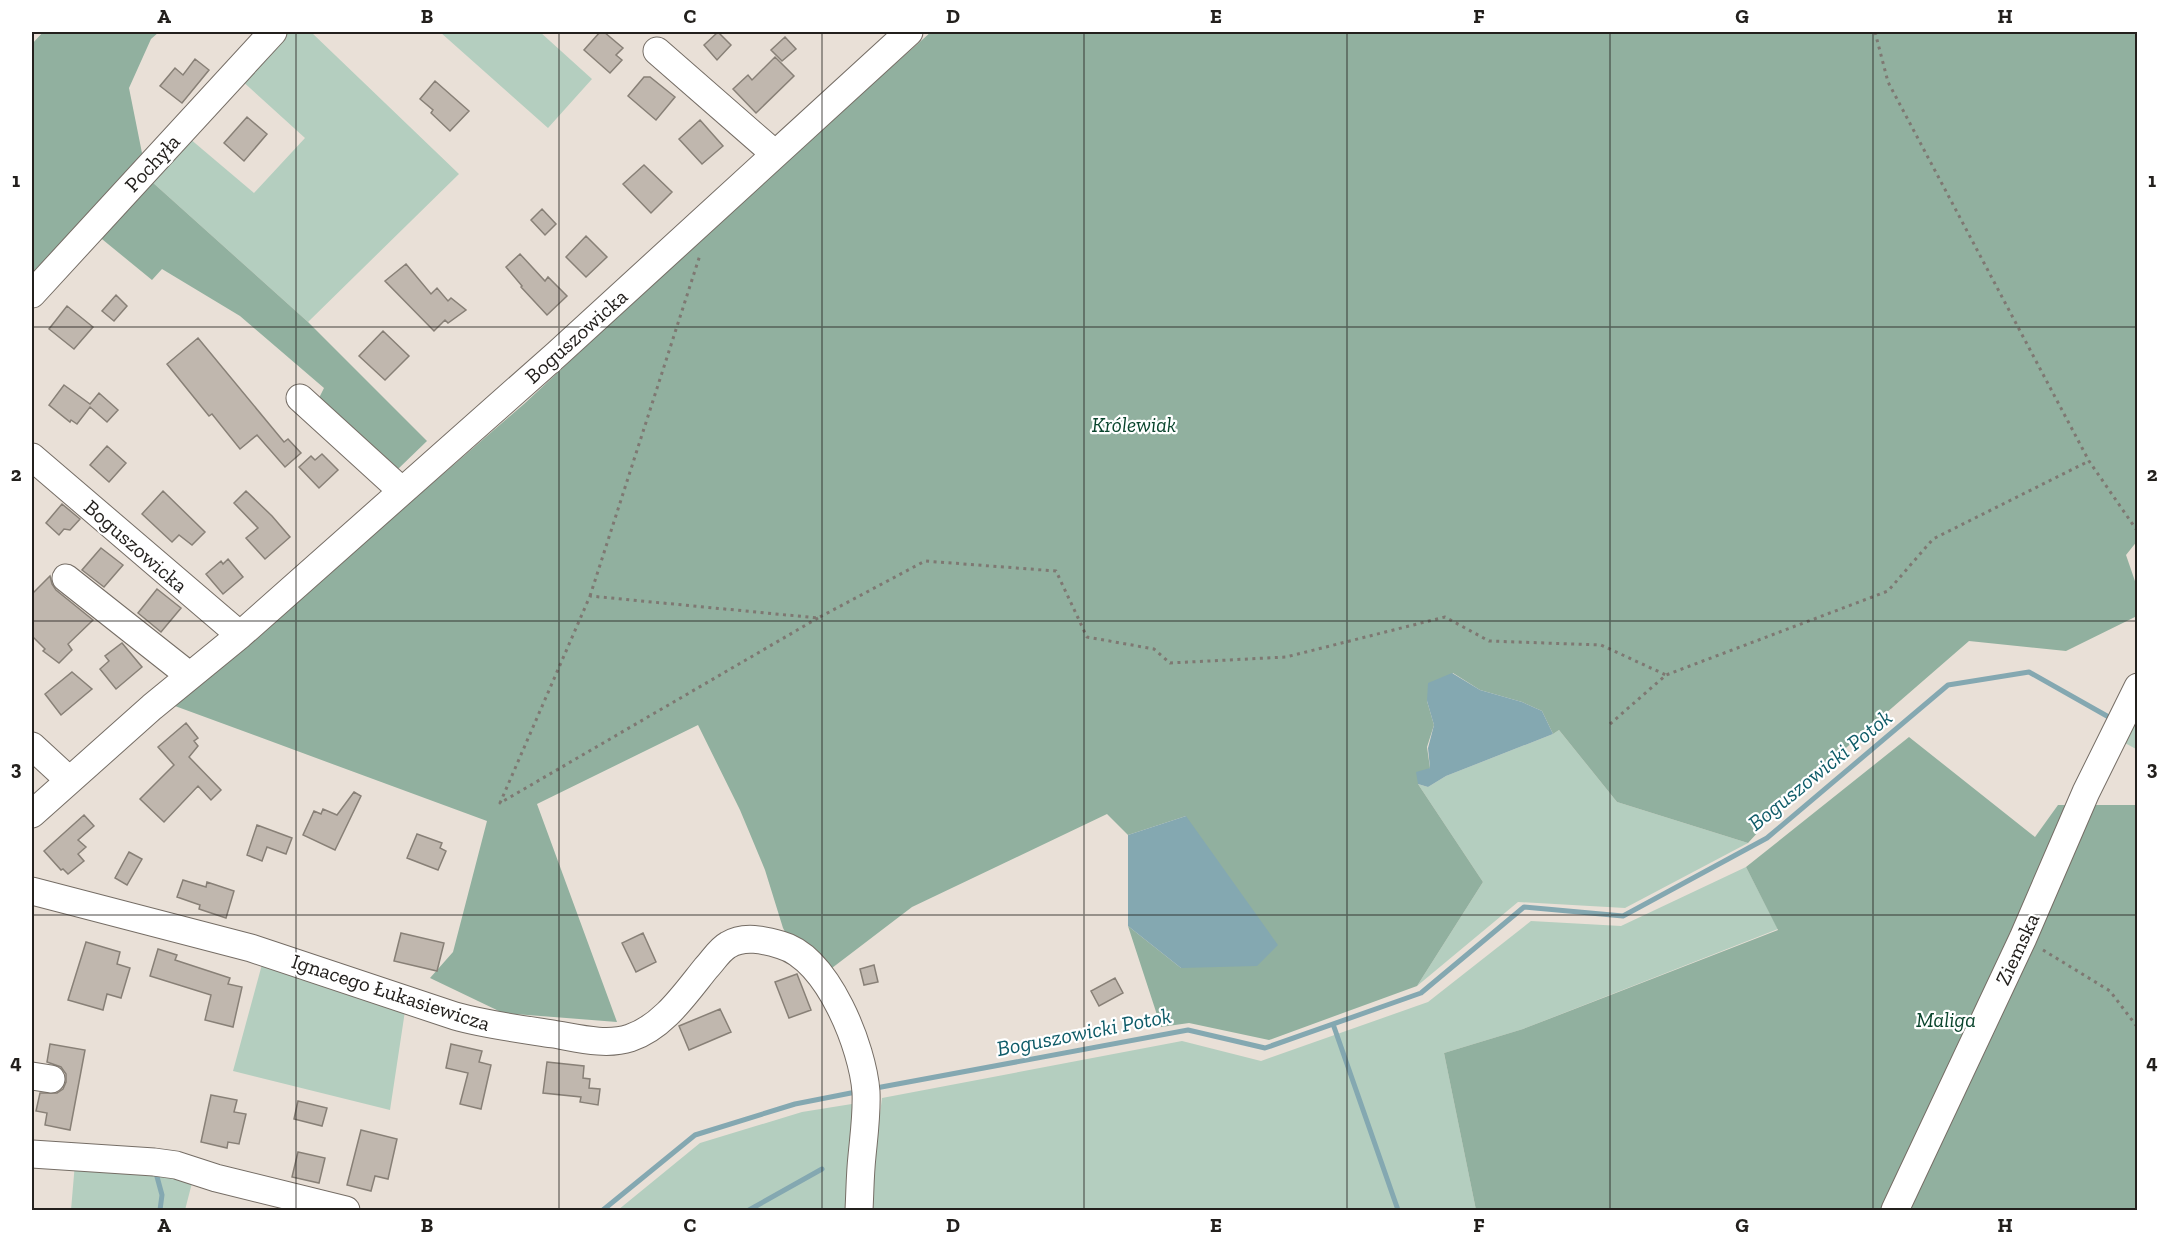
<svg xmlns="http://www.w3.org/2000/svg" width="2169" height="1242" font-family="'Zilla Slab',serif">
<rect width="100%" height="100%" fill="#e9e0d7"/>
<path fill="#b4cebf" d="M284 32H311L459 174 308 322 151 181 189 138 254 193 305 138 240 79Z
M440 32H540L592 79 548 128Z
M2137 707V748L2136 749 2125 743Z
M1559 730 1617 802 1748 843 1625 908 1518 902 1417 986 1483 882 1418 784 1428 787 1446 776 1553 734Z
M1746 867 1778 929 1523 1029 1444 1053 1476 1210H870L875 1151 882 1098 1182 1041 1261 1061 1428 1002 1531 921 1621 926Z
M264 957 405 1011 390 1110 233 1071Z
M858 1103 849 1210H618L700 1143 802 1112Z
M75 1163 193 1179 185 1210H71Z"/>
<path fill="#91b09f" d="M43 32H159L151 39 129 88 143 158 32 281V44Z
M931 32H2137L2138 540 2126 555 2137 587V616L2066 651 1969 641 1794 793 1748 843 1617 802 1559 730 1553 734 1542 711 1522 702 1480 690 1453 673 1427 701 1434 725 1427 747 1430 768 1418 784 1483 882 1417 986 1269 1040 1189 1023 1161 1027 1128 926 1181 968 1186 816 1128 835 1107 814 912 907 832 968 792 945 783 928 765 870 740 810 698 725 537 804 617 1022 503 1013 430 978 453 952 487 821 175 706 524 404 771 174Z
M151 181 308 322 427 441 398 469 318 400 324 388 240 316 162 269 152 280 97 235Z
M1909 737 2035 837 2058 805H2137V1210H1476L1444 1053 1523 1029 1778 930 1746 867Z"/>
<path fill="#84a8b1" d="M1452 673 1480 690 1522 702 1542 711 1553 734 1446 776 1428 787 1418 784 1416 772 1430 768 1428 748 1434 725 1427 701 1428 683Z
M1186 816 1278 945 1257 966 1181 968 1128 926V835Z"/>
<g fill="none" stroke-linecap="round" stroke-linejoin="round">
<path stroke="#84a8b1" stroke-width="5" d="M1333 1024 1398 1210
M876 1088 1188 1030 1265 1048 1421 993 1524 907 1623 916 1767 838 1948 685 2029 672 2114 720
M156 1173 162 1195 160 1210
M603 1210 695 1135 795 1104 856 1092
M749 1210 822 1169"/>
</g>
<path fill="#c0b7ae" stroke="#888077" stroke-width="1.5" d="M600 32H604L623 48 616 55 622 60 610 73 584 50Z
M718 32 731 45 717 60 704 45Z
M785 37 796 49 782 61 771 50Z
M775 57 794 76 756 113 733 89 748 75 752 80Z
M195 59 209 70 182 103 160 86 175 68 183 75Z
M644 77H650L675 97 656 120 628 96Z
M435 81 469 111 450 131 431 113 433 110 420 99Z
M247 117 267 134 244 161 224 143Z
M700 120 723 146 702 164 679 139Z
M644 165 672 192 651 213 623 184Z
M542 209 556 224 545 235 531 220Z
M586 236 607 257 586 277 566 257Z
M520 254 545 281 548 277 567 296 547 315 521 287 522 286 506 267Z
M406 264 431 294 437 288 448 301 451 298 466 310 448 323 445 320 434 331 385 281Z
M116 295 127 306 114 321 102 311Z
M67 306 93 327 74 349 49 329Z
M383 331 409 356 385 380 359 356Z
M198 338 284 442 288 439 301 453 285 467 257 435 240 449 212 414 209 416 167 364Z
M64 385 90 404 99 393 118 410 107 422 90 407 77 424 71 420 70 422 49 405Z
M107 446 126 463 109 482 90 465Z
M322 454 338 470 319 488 299 467 311 456 315 460Z
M163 491 205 532 192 545 179 535 172 542 142 514Z
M246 491 272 516 290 537 265 559 246 538 258 528 234 503Z
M62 504 80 519 70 530 64 529 59 535 46 523Z
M101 548 123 565 104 587 82 570Z
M228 559 243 577 223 594 206 574 221 561 223 564Z
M50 576 52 584 56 590 93 620 68 644 72 650 59 663 43 651 45 649 32 636V594Z
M157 589 181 608 161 632 138 613Z
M122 643 142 667 116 689 100 669 109 661 105 656Z
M72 672 92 689 61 715 45 694Z
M186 723 198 738 194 741 198 746 189 757 221 790 211 800 198 786 164 822 140 799 174 765 158 747Z
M354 792 361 796 335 850 303 835 314 811 321 814 323 809 337 815Z
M84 815 94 826 78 840 86 847 78 854 84 861 68 874 63 869 61 870 44 851Z
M257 825 292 838 286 854 267 847 262 861 247 855Z
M417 834 442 843 440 848 446 851 438 870 407 858Z
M129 852 142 859 127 885 115 878Z
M183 880 206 887 207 882 234 891 226 918 199 909 200 905 177 897Z
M401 933 444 943 437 971 394 961Z
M643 933 656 962 636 972 622 943Z
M86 942 120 952 117 964 130 968 121 998 107 994 103 1010 68 1000Z
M158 949 177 955 175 960 230 978 228 984 242 987 233 1027 205 1020 211 995 150 976Z
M874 965 878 982 864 985 860 969Z
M797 974 811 1010 789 1018 775 982Z
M1115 978 1123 993 1099 1006 1091 991Z
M720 1009 731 1032 689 1050 679 1026Z
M50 1044 85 1050 70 1130 45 1125 47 1113 36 1111 40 1093H57L63 1089 66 1082V1074L61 1067 47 1062Z
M451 1044 482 1051 479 1062 491 1065 481 1109 460 1104 468 1073 446 1068Z
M547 1062 584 1066 583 1078 590 1079 589 1088 600 1089 598 1105 580 1102 581 1097 543 1093Z
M211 1095 237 1100 234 1112 246 1114 239 1144 228 1142 227 1148 201 1142Z
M298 1101 327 1108 322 1126 294 1119Z
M361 1130 397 1139 388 1179 375 1176 371 1191 347 1185Z
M298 1152 325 1158 319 1183 292 1177Z"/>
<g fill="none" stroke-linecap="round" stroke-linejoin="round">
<g stroke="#756d65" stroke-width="29">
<path id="minor" d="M657 51 775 154
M32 294 273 32
M300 398 402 491
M32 457 240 635
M66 578 190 676
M32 746 69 780
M32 814 152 707 240 635 557 354 909 32
M32 891 251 948 455 1016C487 1025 520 1029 553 1034 577 1038 606 1046 630 1038 663 1027 685 994 706 968 713 961 719 950 728 945 744 935 764 940 781 945 828 958 863 1048 866 1092 867 1113 864 1135 862 1156 860 1174 860 1192 859 1210
M32 1076 51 1079
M32 1154 154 1162 176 1165 216 1178 346 1210
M1895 1210 2023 938 2086 792 2138 687"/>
</g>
<path stroke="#7e7872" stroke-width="3" stroke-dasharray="3 4.5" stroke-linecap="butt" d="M1875 32 1888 82 2089 461 2138 532
M590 596 700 255
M818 618 500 803 590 596 818 618 925 561 1056 571 1087 637 1154 649 1170 663 1286 657 1445 617 1489 641 1601 645 1666 675
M1610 724 1666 675 1888 591 1933 539 2089 461
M2043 950 2110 991 2138 1028"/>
<use href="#minor" stroke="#fff" stroke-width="27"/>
</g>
<path fill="none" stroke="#23201d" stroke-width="1.5" stroke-opacity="0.55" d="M296 32V1210M559 32V1210M822 32V1210M1084 32V1210M1347 32V1210M1610 32V1210M1873 32V1210M32 327H2138M32 621H2138M32 915H2138"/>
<g text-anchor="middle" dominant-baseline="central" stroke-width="4.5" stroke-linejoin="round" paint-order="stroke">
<g font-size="21" fill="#23201d" stroke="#fff">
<text transform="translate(152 163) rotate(-47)">Pochyła</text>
<text transform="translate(576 336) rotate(-42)">Boguszowicka</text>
<text transform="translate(136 546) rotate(41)">Boguszowicka</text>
<text transform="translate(2017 949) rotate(-65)">Ziemska</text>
<text transform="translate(391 992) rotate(18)">Ignacego Łukasiewicza</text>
</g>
<g font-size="21" font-style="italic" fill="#0a452d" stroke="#fff">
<text x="1134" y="424">Królewiak</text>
<text x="1946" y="1019">Maliga</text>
</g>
<g font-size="22" font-style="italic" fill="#0e5b68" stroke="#fff">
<text transform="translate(1820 770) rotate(-39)">Boguszowicki Potok</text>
<text transform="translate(1084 1032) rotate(-11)">Boguszowicki Potok</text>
</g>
</g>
<rect width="2169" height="1242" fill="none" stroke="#ffffff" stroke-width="66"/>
<rect x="33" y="33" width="2103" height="1176" fill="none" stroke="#23201d" stroke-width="2"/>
<g font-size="20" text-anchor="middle" font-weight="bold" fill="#23201d">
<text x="164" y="23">A</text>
<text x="427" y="23">B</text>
<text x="690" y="23">C</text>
<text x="953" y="23">D</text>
<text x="1216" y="23">E</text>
<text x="1479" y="23">F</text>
<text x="1742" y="23">G</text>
<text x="2005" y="23">H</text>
<text x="16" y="187">1</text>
<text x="2152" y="187">1</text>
<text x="16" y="481">2</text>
<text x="2152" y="481">2</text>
<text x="16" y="775">3</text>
<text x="2152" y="775">3</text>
<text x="16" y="1069">4</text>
<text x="2152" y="1069">4</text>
<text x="164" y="1232">A</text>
<text x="427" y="1232">B</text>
<text x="690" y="1232">C</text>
<text x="953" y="1232">D</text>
<text x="1216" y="1232">E</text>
<text x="1479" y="1232">F</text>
<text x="1742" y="1232">G</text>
<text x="2005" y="1232">H</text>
</g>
</svg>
